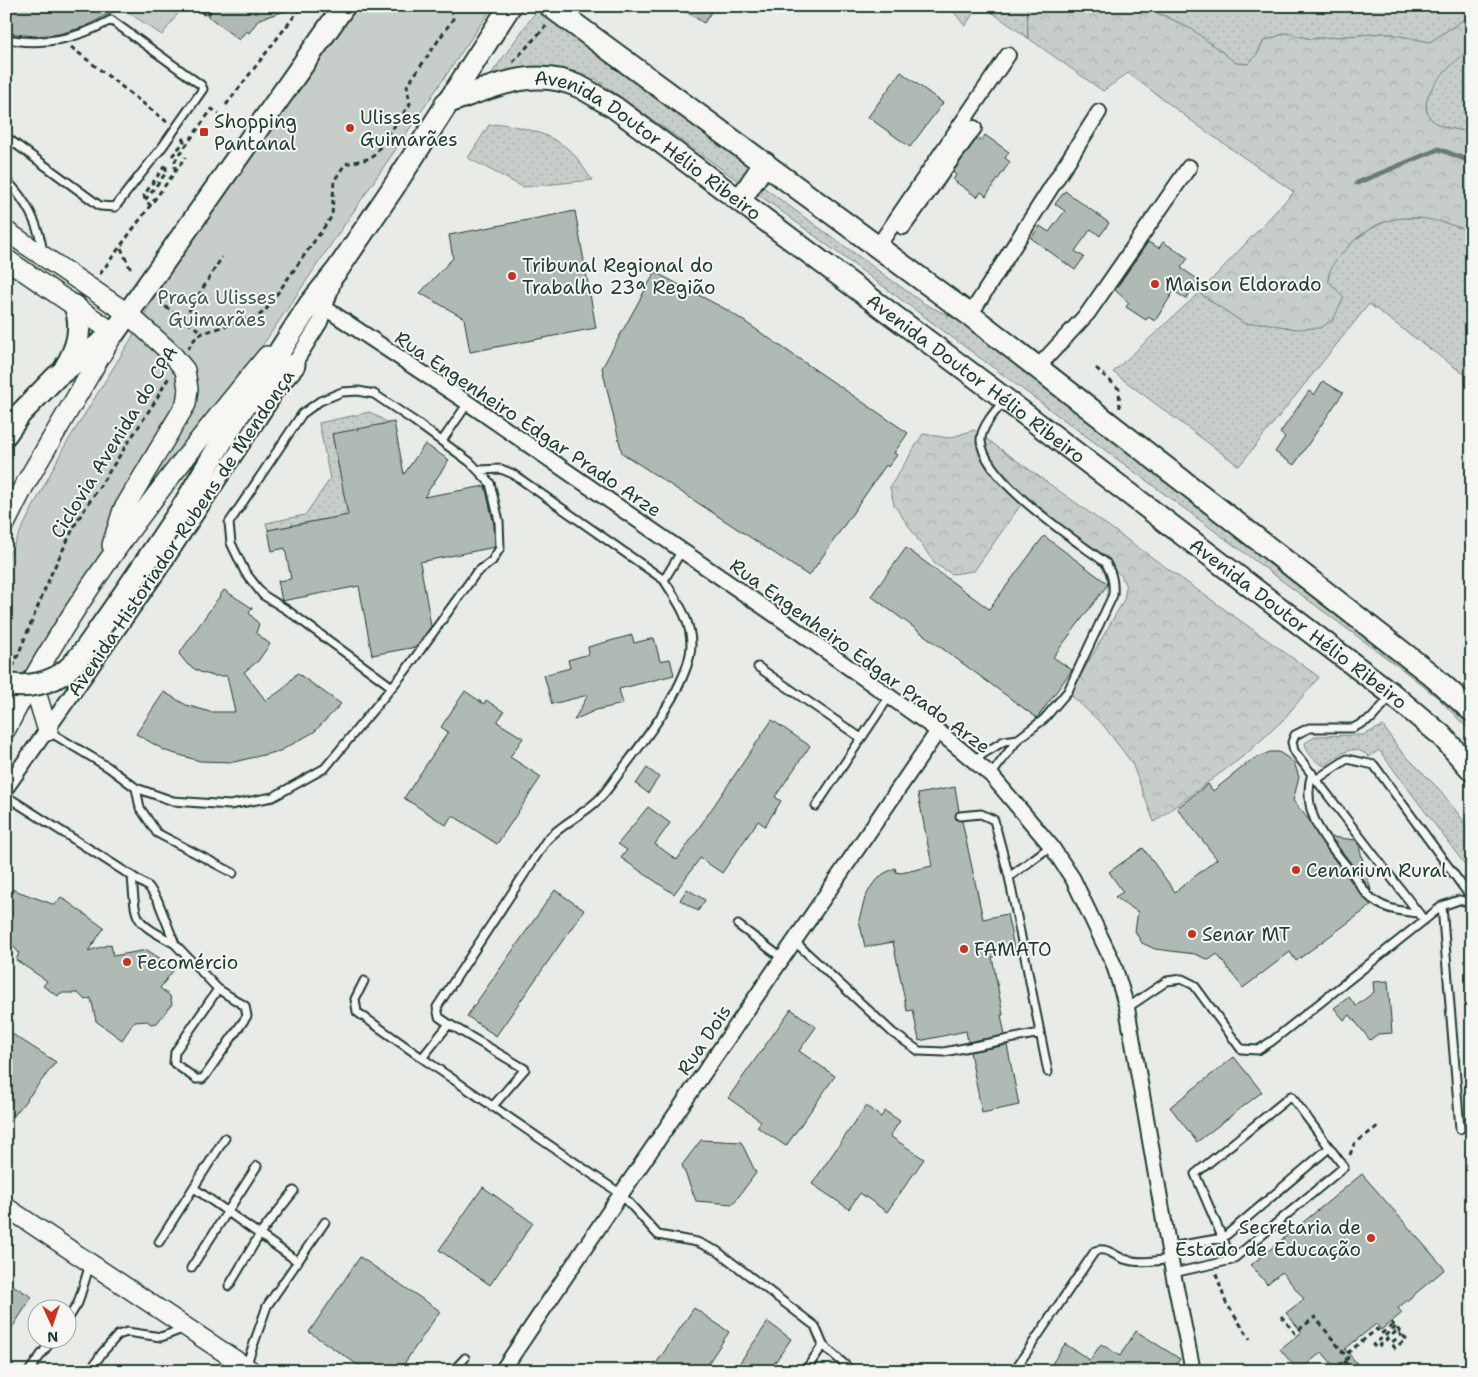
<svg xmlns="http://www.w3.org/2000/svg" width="1478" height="1377" font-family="'Shantell Sans',sans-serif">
<defs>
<pattern id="grass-dots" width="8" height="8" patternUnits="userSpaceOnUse" patternTransform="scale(1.25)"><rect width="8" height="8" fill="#c7cec9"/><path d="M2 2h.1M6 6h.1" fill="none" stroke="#aab2ad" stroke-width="1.8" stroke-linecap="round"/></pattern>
<pattern id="forest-crowns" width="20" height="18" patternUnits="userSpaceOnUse" patternTransform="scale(1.25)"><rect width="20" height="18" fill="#c7cec9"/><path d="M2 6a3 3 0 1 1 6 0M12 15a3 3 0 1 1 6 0" fill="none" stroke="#aab2ad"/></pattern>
</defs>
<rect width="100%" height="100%" fill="#e9ebe7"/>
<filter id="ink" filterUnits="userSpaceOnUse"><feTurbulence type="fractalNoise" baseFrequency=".02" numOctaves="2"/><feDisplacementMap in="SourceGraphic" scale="10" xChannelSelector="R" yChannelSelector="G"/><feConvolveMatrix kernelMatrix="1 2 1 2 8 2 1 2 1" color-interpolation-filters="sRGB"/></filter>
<g filter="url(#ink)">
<path fill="url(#grass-dots)" stroke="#73867e" d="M949 6H978L965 26Z
M983 6H1027L1028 38Z
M1132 6H1472V14L1430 42 1384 33 1311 39 1286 33 1264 41 1257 54 1248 64 1236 63 1193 30 1165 16Z
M537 10 559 23 755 171 744 185 591 76C557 65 527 66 492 73Z
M1472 47V132C1460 130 1440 129 1431 119 1411 96 1457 60 1472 47Z
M502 124C528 128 558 136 576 157 582 164 586 173 593 180L523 187 468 158 489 125Z
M763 187 923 303 961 322 1472 712V733L1438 698 1403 670 758 194Z
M1394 218H1433L1472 232V380L1369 304 1239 466 1113 372 1199 293 1245 324 1264 323 1296 329 1328 281 1330 267 1353 241 1376 226Z
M370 412 388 423 342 520 326 519 268 530 266 523 305 515 330 479 319 423Z
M1383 726 1400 750 1440 790 1472 832V874L1379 750 1369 757C1353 741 1339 755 1325 766 1315 763 1306 752 1305 743L1316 736 1363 735Z"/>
<path fill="url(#forest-crowns)" stroke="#73867e" d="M1027 6H1132L1165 16 1193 30 1236 63 1248 64 1257 54 1264 41 1286 33 1311 39 1384 33 1430 42 1472 14V47C1457 60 1411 96 1431 119 1440 129 1460 130 1472 132V232C1425 214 1383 207 1346 249 1335 261 1330 265 1328 281L1344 297 1333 320 1320 328 1296 329 1264 323 1245 324 1199 293 1294 192 1204 130 1128 73 1103 91 1028 38Z
M974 430 1319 677 1282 721 1245 755 1154 822 1132 763 1104 726 1070 694 1124 600 1126 587 1121 575 1022 503 974 571 952 574 935 564 894 505 890 487 923 434 949 438Z"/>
<path fill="#c7cec9" stroke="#73867e" d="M127 6H180L182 8 162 35 123 9Z
M356 6H493L262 346 156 480 6 716V564L10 552 63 449 130 341 159 288Z"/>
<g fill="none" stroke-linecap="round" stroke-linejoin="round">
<path stroke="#687c75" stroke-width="5" d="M1357 183 1439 149 1472 162"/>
</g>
<path fill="#b0bab5" stroke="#1f3d34" d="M6 6H124L84 27 59 34 35 36 6 33Z
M195 6H289V10L259 19 249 33 246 31 239 40Z
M677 6H715L704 23Z
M901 72 943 103 910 147 868 117Z
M985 135 1009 152 1005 158 1010 162 986 196 981 192 977 197 953 180 956 175 953 172 977 138 981 141Z
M1065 191 1109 223 1100 236 1091 229 1075 251 1084 257 1075 270 1031 238 1040 226 1049 232 1065 211 1055 204Z
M575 211 596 328 470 352 464 318 420 293 453 258 449 235Z
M1148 242 1159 248 1163 242 1188 258 1181 268 1199 280 1186 299 1174 291 1155 321 1148 317 1146 320 1126 307 1129 303 1115 290Z
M655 272 729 311 908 433 894 453 897 455 888 467 886 465 809 576 622 453 602 368Z
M1323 381 1343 393 1294 465 1275 452 1285 437 1280 433 1309 391 1314 395Z
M394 422 404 474 425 444 449 460 424 497 485 486 494 525 495 547 420 562 431 626 416 647 372 655 359 586 282 601 278 581 291 579 285 548 272 551 268 530 348 515 332 434Z
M1044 536 1108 584 1053 657 1072 670 1037 718 871 596 906 548 989 609Z
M224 590 252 608 249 613 259 624 256 633 270 644 258 661 244 672 266 701 283 689 297 673 341 704 314 732 280 751 234 762 200 761 166 751 136 734 164 692 186 705 210 712H235L227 676H213L200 672 188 665 179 654Z
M632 635 634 643 654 638 660 661 670 659 674 675 619 689 623 704 596 710 574 720 588 695 552 704 544 675 570 668 568 660 589 654 588 647Z
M465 691 484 704 486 700 504 712 497 722 523 738 510 757 541 777 497 844 452 815 446 825 404 798 448 732 441 727Z
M772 720 810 746 775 797 781 801 765 826 758 821 722 873 700 858 674 894 621 858 627 850 618 844 648 807 670 823 655 844 677 860Z
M1270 752H1279L1294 762 1299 777 1293 801 1310 821 1322 843 1359 892 1372 905 1296 961 1290 952 1243 988 1217 954 1209 960 1195 954 1155 949 1142 943 1135 931 1138 912 1115 897 1123 892 1109 872 1143 848 1175 892 1217 859 1177 808 1208 784 1213 791 1253 759Z
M647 768 659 777 648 793 636 784Z
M955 787 959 811 955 817 962 821 983 919 1007 914 1015 952 992 957 1003 1015H1001L1005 1035 968 1042 966 1031 919 1041 913 1010 907 1011 893 942 865 947 859 920 865 898 872 885 883 874 895 868 896 872 901 873 932 866 918 794Z
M1331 837 1356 840 1358 843 1371 890Z
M6 887 55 905 61 897 104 928 88 951 111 944 113 956 147 950 175 968 160 988 170 996 172 1004 157 1023 151 1024 147 1021 134 1022 122 1040 96 1021 91 998 85 1000 78 993H60L58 996 43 986 47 981 16 960 19 953 6 938Z
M687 889 705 900 698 911 680 900Z
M555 890 584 910 496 1036 467 1016Z
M1388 981 1392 1033 1378 1034 1370 1040 1350 1015 1344 1020 1334 1008 1349 997 1356 1006 1374 992 1373 982Z
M791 1009 816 1027 799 1051 835 1076 786 1146 757 1127 761 1121 728 1098Z
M6 1030 56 1062 6 1126Z
M1007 1045 1019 1105 982 1113 970 1052Z
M1234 1057 1262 1092 1197 1142 1170 1107Z
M866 1106 881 1117 885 1111 900 1121 890 1136 924 1159 887 1212 860 1193 849 1209 812 1184Z
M701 1140 741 1142 756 1173 733 1204 696 1201 682 1165Z
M1362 1174 1445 1269 1398 1308 1402 1313 1381 1330 1376 1324 1345 1349 1363 1371H1338L1322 1352 1298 1371 1280 1349 1302 1332 1286 1313 1304 1299 1282 1272 1267 1284 1251 1265Z
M483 1187 533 1223 490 1285 439 1250Z
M360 1257 440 1311 399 1371H367L309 1332Z
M6 1281 32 1297 6 1337Z
M694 1308 729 1332 703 1371H651Z
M768 1322 791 1339 769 1371H734Z
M1136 1331 1180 1359 1172 1371H1047L1065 1344 1090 1360 1101 1344 1120 1356Z"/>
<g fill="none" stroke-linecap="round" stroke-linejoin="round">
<g stroke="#1f3d34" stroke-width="11">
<path id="service" d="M6 39C45 46 77 39 111 20L201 85 203 89 163 146 115 207 100 206 6 137
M6 180C27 201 39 224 43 253
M1004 401C996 410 980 428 981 441 984 481 1074 539 1106 563 1112 574 1114 582 1113 595L1068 691 1044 719 1018 739
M442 441 468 403
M480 470 501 469 513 474 664 580
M758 667 861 738
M1391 696 1372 718 1353 728H1309L1295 735 1292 742 1294 751 1424 920
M48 731 108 767 136 788 173 801 230 805 273 797 325 768 406 670 476 573 492 561 500 548 499 521 490 483 470 462 414 421 374 394 358 391 342 392 320 401 302 414 229 523 231 543 245 572 263 595 287 610 392 687
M973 760 1004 741 1018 739 991 775
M1312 773C1299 815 1329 844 1353 874 1359 883 1366 896 1375 901 1387 910 1404 912 1419 913
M1317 779 1347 759 1374 765 1472 899
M136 788 140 808 157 833 233 873
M6 796 149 887 158 901 175 944 218 989 245 1006 247 1016 205 1076 202 1079H196L174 1063 175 1052 218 989
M816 806 889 697
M960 816 981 814 994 820 1009 877
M132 876C136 924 133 920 175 944
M1442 906 1460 1129
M738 925 782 958
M794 941 893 1033 919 1051 944 1052 1040 1033
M364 981 355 999 357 1012 422 1058
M1127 1008 1167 981 1182 979 1194 985 1241 1049 1258 1050 1272 1041 1442 906 1459 900 1472 903
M449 1024 422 1058 621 1194 658 1235 697 1242 717 1251 815 1326 823 1345 852 1371
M1048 1072 1009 877 1051 846
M492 1107 525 1069 449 1024 439 1017 437 1007 546 841C561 824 581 816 597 801 606 793 613 781 621 771 644 741 690 683 691 645 691 619 677 601 664 580L681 552
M194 1188 297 1261
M159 1242 225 1138
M1170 1247 1223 1238 1329 1148
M191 1268 257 1166
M1173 1273 1232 1260 1344 1167 1291 1096 1195 1174 1232 1260
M229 1286 260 1234 294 1191
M68 1319 78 1303 90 1264
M246 1366 267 1306 325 1222
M29 1371 52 1340
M90 1371 102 1353 118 1335 127 1332 161 1337 185 1328
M453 1371 465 1358
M805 1371 823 1345
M1014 1371 1095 1251C1106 1246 1114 1256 1124 1259 1139 1264 1156 1261 1171 1259"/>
</g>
<g stroke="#1f3d34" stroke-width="18">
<path id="minor" d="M903 227 974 128
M876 249 1008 55
M325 308 468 403 778 617 938 731 991 775 1051 846 1073 879 1114 965 1127 1008 1173 1273 1193 1371
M970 315 1099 112
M1036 369 1088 313 1189 167
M289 372 320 322 334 280
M6 788 158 572 272 399
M502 1371 621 1194 938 731"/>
</g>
<g stroke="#1f3d34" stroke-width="21">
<path id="tertiary" d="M6 1207 252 1371"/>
</g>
<g stroke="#1f3d34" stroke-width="22">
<path id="secondary" d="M6 231 127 313 171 353 185 370 188 389 186 404 123 510 112 545
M6 259 114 333 24 486 6 522
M32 679 48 731
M6 729C75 593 170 474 267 356"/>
</g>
<g stroke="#1f3d34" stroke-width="25">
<g id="primary">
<path d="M550 6 970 315 1429 673 1472 711"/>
<path id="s1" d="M446 103C490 88 534 65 580 87 592 93 603 101 614 107L1005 399 1392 694 1441 735 1472 770"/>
<path d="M740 200 765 163"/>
<path d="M65 368C77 349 83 327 75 306"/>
<path d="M261 403 294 365"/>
<path d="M6 434 20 414 56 377 114 333 344 6"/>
<path d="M184 505 225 436 310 304 338 269 393 188 510 6"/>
</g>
</g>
<path stroke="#1f3d34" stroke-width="3" stroke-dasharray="5 4" stroke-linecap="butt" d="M194 6 207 16 214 6
M71 47 167 122
M513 62 546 26
M226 105 302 6
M172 156 184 142 182 137
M175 171V161L212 109 219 114
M145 200 166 173V164L144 195 145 200 151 206
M121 248 131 270
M100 274 186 157
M161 299 163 305 203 333
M184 319 222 257
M188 349 196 337 203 333 258 316 265 311 332 216 334 181 345 164 372 158 410 104 407 86 453 19 450 6
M1096 368 1119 389 1120 410
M13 667 52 572 77 521 154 403 169 377
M1350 1155 1354 1144 1378 1126
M1216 1274 1226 1303 1250 1339
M1281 1316 1295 1333 1315 1317 1345 1355 1377 1329 1381 1334 1394 1324
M1391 1322C1396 1327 1401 1333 1406 1339L1395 1348 1391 1343 1401 1335 1397 1331 1376 1348 1373 1345 1396 1327
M1344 1361 1352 1371
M1331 1371 1348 1358 1345 1355"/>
<use href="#service" stroke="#f6f6f2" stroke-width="7"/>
<use href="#minor" stroke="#f6f6f2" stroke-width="14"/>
<use href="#tertiary" stroke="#f6f6f2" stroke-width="18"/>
<use href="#secondary" stroke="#f6f6f2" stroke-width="19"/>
<use href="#primary" stroke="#f6f6f2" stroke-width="21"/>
<g stroke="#1f3d34" stroke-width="25" stroke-linecap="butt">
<path id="primary-bridge" d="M6 684C26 689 52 683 67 670 82 657 93 638 105 621 132 583 158 544 184 505"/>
</g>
<use href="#primary-bridge" stroke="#f6f6f2" stroke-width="21"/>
</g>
</g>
<g fill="#c8321e" stroke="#f6f6f2" stroke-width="2">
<circle cx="350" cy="128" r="5"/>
<rect x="199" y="127" width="10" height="10" rx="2.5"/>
<circle cx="512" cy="276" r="5"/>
<circle cx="1155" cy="284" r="5"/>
<circle cx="1296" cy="870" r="5"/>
<circle cx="1192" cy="934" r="5"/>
<circle cx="964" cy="949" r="5"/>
<circle cx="127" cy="962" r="5"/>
<circle cx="1371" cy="1238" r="5"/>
</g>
<g text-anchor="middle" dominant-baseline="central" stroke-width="4" stroke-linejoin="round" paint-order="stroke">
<g font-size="19" fill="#1f3d34" stroke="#f6f6f2" text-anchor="start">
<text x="360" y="117">Ulisses<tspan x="360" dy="22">Guimarães</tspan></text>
<text x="214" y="121">Shopping<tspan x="214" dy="22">Pantanal</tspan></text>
<text x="522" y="265">Tribunal Regional do<tspan x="522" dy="22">Trabalho 23ª Região</tspan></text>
<text x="1165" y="284">Maison Eldorado</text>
<text x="1306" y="870">Cenarium Rural</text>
<text x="1202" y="934">Senar MT</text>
<text x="974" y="949">FAMATO</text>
<text x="137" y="962">Fecomércio</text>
<text x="1361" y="1227" text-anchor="end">Secretaria de<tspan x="1361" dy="22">Estado de Educação</tspan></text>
</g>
<g font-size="19" fill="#1f3d34" stroke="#f6f6f2">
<text stroke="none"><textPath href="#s1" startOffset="226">Avenida Doutor Hélio Ribeiro</textPath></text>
<text stroke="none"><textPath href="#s1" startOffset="631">Avenida Doutor Hélio Ribeiro</textPath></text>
<text transform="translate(528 424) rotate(34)">Rua Engenheiro Edgar Prado Arze</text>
<text transform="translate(114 442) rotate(-58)">Ciclovia Avenida do CPA</text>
<text transform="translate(181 533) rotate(-56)">Avenida Historiador Rubens de Mendonça</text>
<text stroke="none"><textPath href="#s1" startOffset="1036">Avenida Doutor Hélio Ribeiro</textPath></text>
<text transform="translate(860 656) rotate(36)">Rua Engenheiro Edgar Prado Arze</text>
<text transform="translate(704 1040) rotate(-56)">Rua Dois</text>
</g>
<g font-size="19" fill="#415a52" stroke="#f6f6f2">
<text x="217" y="297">Praça Ulisses<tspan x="217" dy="22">Guimarães</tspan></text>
</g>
</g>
<rect width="1478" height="1377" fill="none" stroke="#f6f6f2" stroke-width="25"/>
<rect x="12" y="12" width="1453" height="1352" fill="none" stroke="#1f3d34" stroke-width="2" filter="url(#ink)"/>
<g transform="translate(52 1324) rotate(177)"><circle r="24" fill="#f6f6f2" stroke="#a0aca6"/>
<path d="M0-4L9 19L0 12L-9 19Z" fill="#c8321e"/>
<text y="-8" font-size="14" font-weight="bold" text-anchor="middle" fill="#1f3d34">N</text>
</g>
</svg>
